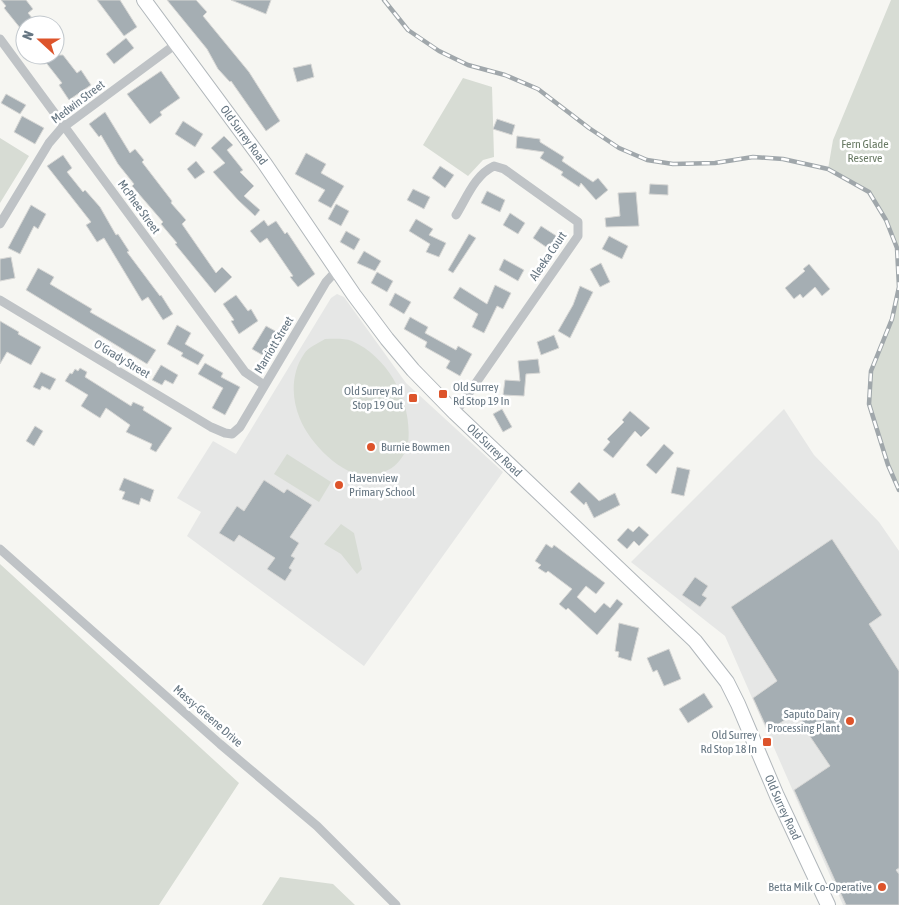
<svg xmlns="http://www.w3.org/2000/svg" width="899" height="905" font-family="'Asap Condensed',sans-serif">
<rect width="100%" height="100%" fill="#f6f6f2"/>
<path fill="#e6e7e6" d="M337 294 344 297 406 383 503 472 364 666 187 536 201 512 177 498 213 441 236 454 331 298Z
M784 409 814 455 879 522 899 551V905H843L725 636 631 562Z"/>
<path fill="#d7dcd4" d="M891 0H899V490L888 465 869 404 872 369 892 319 898 287 897 248 886 220 869 192 828 169 833 140Z
M463 78 492 87 494 157 483 160 468 176 423 145Z
M0 138 29 156 0 203Z
M325 339C333 339 344 338 352 341 390 358 413 404 408 444 406 454 397 466 388 470 384 472 378 476 374 476 345 480 310 444 300 419 291 398 291 373 304 354 308 347 319 343 325 339Z
M287 454 331 482 319 502 274 474Z
M341 524 354 533 362 569 357 574 341 554 324 544Z
M0 564 239 783 159 905H0Z
M280 877 333 884 355 905H262Z"/>
<path fill="#a5aeb3" stroke="#d7d7d5" d="M1 0H26L33 9 28 13 38 25H25V34L4 8 6 6Z
M97 0H120L137 27 124 36Z
M167 0H196L207 12 203 16 249 72 280 121 266 131 231 81 230 82 218 69 207 49Z
M231 0H271L266 14Z
M126 38 134 48 114 64 106 54Z
M40 55H63L77 73 81 70 91 85 69 100 59 85 62 83Z
M311 64 314 77 297 82 293 68Z
M161 71 180 98 160 112 162 115 150 124 127 94Z
M6 94 26 105 20 114 1 103Z
M105 112 130 153 135 149 144 160 142 162 172 201 171 203 186 220 182 224 216 273 222 267 232 277 215 293 175 244 177 243 161 224 163 222 132 186 134 184 118 164 101 135 99 137 89 124Z
M22 116 44 128 35 144 14 132Z
M497 119 515 125 512 135 493 129Z
M183 121 203 134 195 147 175 134Z
M224 136 233 145 227 150 243 170 240 172 254 186 244 196 260 210 255 216 238 200 213 172 225 163 211 148Z
M517 136 540 139V142L564 157 562 161 593 182 598 178 608 190 596 200 581 183 579 187 561 175 563 172 540 158 544 152 516 148Z
M306 153 326 164 321 173 344 186 331 208 318 201 325 190 295 174Z
M63 155 72 168 67 172 83 192 85 190 100 207 116 235 118 234 129 251 127 252 160 296 161 295 173 314 163 320 148 297 142 301 104 238 97 242 86 225 91 222 47 166Z
M196 161 205 172 195 179 187 169Z
M440 166 454 175 445 188 432 178Z
M650 184 668 185V195L649 194Z
M413 189 430 197 424 209 407 200Z
M487 191 505 200 500 212 481 203Z
M636 192 639 226 606 227 605 218 620 216 618 193Z
M336 204 349 211 341 226 328 219Z
M31 205 46 214 38 229 34 226 20 254 8 248Z
M510 213 525 223 518 234 503 225Z
M416 219 433 229 429 235 446 243 439 257 426 252 430 244 409 231Z
M264 220 268 226 276 221 285 234 287 232 315 274 298 287 290 277 293 276 267 238 260 243 250 231Z
M541 226 558 237 549 249 533 238Z
M346 231 360 239 354 250 340 242Z
M469 234 476 238 453 273 448 270Z
M609 236 628 246 622 259 602 249Z
M364 251 381 261 375 271 357 263Z
M11 257 15 278 0 281V259Z
M504 259 524 270 518 281 499 270Z
M601 263 610 282 600 287 590 269Z
M809 264 830 289 822 296 815 287 803 298 800 294 794 299 785 288 805 271 803 269Z
M38 268 54 277 50 284 92 309 90 312 156 350 147 364 26 290Z
M377 272 393 281 387 292 371 283Z
M495 285 511 293 503 309 497 306 484 333 472 327 478 314 453 298 460 287 487 304Z
M580 286 593 292 570 338 558 331 573 305Z
M395 293 411 302 404 314 389 305Z
M236 295 248 311 251 309 258 321 239 334 231 321 234 320 223 304Z
M410 317 428 327 425 333 456 350 458 346 472 354 460 376 446 368 450 361 425 347 427 342 404 329Z
M0 321 19 332 18 334 41 347 31 365 7 352 0 364Z
M177 325 191 333 185 344 204 355 198 365 181 356 183 353 167 344Z
M266 326 277 332 264 356 252 349Z
M554 335 559 348 541 355 537 342Z
M538 359 540 373 526 374 524 396 503 395 505 380 520 381 518 361Z
M205 363 223 373 221 377 240 387 225 415 212 408 223 388 198 374Z
M161 365 178 375 173 384 165 380 162 385 152 380Z
M80 368 87 372 85 377 131 406 133 402 144 407 143 410 172 428 156 452 150 449 152 444 126 432 130 425 106 408 100 418 81 406 88 395 65 381 70 373 72 374 75 369 78 371Z
M41 372 56 379 50 390 42 386 40 390 33 387Z
M502 409 512 427 503 432 493 414Z
M630 411 650 428 641 437 635 431 613 458 603 450 610 442 607 439 624 422 622 420Z
M35 426 43 431 34 446 26 441Z
M664 444 674 453 656 474 646 465Z
M677 467 690 470 684 496 671 493Z
M124 478 154 490 150 502 141 498 139 505 122 499 125 492 119 490Z
M264 480 284 493 287 489 312 505 290 537 299 543 291 556 295 558 289 568 292 570 285 581 267 569 275 558 239 535 234 542 219 533 237 506 244 511Z
M579 482 599 501 615 493 620 505 594 518 586 502 584 505 570 492Z
M639 526 649 535 639 546 634 541 627 549 617 540 628 528 633 532Z
M832 539 882 615 869 624 899 671V868L896 870 899 874V905H846L794 790 830 766 809 735 797 712 768 731 753 698 777 681 731 607Z
M546 544 552 548 554 545 605 583 596 594 586 586 577 597 595 613 604 603 610 608 617 599 623 604 597 635 568 608 566 610 559 604 572 589 548 571 546 573 538 568 541 565 535 561Z
M695 577 708 586 702 595 707 598 700 607 682 595Z
M619 623 639 628 631 661 618 657 619 652 615 651Z
M669 649 681 679 664 686 657 670 653 672 647 658Z
M704 693 713 707 688 723 679 709Z"/>
<g fill="none" stroke-linecap="round" stroke-linejoin="round">
<g stroke="#b1b7bb" stroke-width="16">
<g id="secondary">
<path id="s1" d="M144 0 265 164 354 295 387 339 413 370 455 413 695 641 727 682 738 704 777 796 828 905"/>
</g>
</g>
<path stroke="#bfc3c6" stroke-width="9" d="M0 39 245 372 264 385
M0 224 49 143 61 129 176 44
M0 300 211 427 225 433 232 434 240 427 326 282 337 270
M455 413 578 236V222L504 169 494 166C475 175 467 197 456 215
M0 549 220 744 317 826 396 905"/>
<use href="#secondary" stroke="#fff" stroke-width="14"/>
<g stroke="#a0a7ab" stroke-width="4.5">
<path id="rail" d="M384 0 408 30 439 51 468 65 505 75 538 89 589 128 619 148 647 160 673 164 715 163 753 157 783 159 828 169 869 192 886 220 897 248 899 287 892 319 871 371 869 404 888 465 899 490"/>
</g>
<use href="#rail" stroke="#fff" stroke-width="2.5" stroke-dasharray="8" stroke-linecap="butt"/>
</g>
<g fill="#dd542b" stroke="#fff" stroke-width="2">
<rect x="438" y="389" width="10" height="10" rx="2.5"/>
<rect x="408" y="393" width="10" height="10" rx="2.5"/>
<circle cx="371" cy="447" r="5"/>
<circle cx="339" cy="485" r="5"/>
<circle cx="850" cy="721" r="5"/>
<rect x="762" y="737" width="10" height="10" rx="2.5"/>
<circle cx="882" cy="887" r="5"/>
</g>
<g text-anchor="middle" dominant-baseline="central" stroke-width="5" stroke-linejoin="round" paint-order="stroke">
<g font-size="12" fill="#667682" stroke="#fff">
<text transform="translate(78 102) rotate(-37)">Medwin Street</text>
<text stroke="none"><textPath href="#s1" startOffset="168">Old Surrey Road</textPath></text>
<text transform="translate(139 207) rotate(54)">McPhee Street</text>
<text transform="translate(548 256) rotate(-56)">Aleeka Court</text>
<text transform="translate(274 345) rotate(-59)">Marriott Street</text>
<text transform="translate(122 359) rotate(31)">O'Grady Street</text>
<text stroke="none"><textPath href="#s1" startOffset="572">Old Surrey Road</textPath></text>
<text transform="translate(208 716) rotate(41)">Massy-Greene Drive</text>
<text stroke="none"><textPath href="#s1" startOffset="1038">Old Surrey Road</textPath></text>
</g>
<g font-size="12" fill="#697a64" stroke="#fff">
<text x="865" y="144">Fern Glade<tspan x="865" dy="14">Reserve</tspan></text>
</g>
<g font-size="12" fill="#667682" stroke="#fff" text-anchor="end">
<text x="453" y="387" text-anchor="start">Old Surrey<tspan x="453" dy="14">Rd Stop 19 In</tspan></text>
<text x="403" y="391">Old Surrey Rd<tspan x="403" dy="14">Stop 19 Out</tspan></text>
<text x="381" y="447" text-anchor="start">Burnie Bowmen</text>
<text x="349" y="478" text-anchor="start">Havenview<tspan x="349" dy="14">Primary School</tspan></text>
<text x="840" y="714">Saputo Dairy<tspan x="840" dy="14">Processing Plant</tspan></text>
<text x="757" y="735">Old Surrey<tspan x="757" dy="14">Rd Stop 18 In</tspan></text>
<text x="872" y="887">Betta Milk Co-Operative</text>
</g>
</g>
<g transform="translate(40 40) rotate(291)"><circle r="24" fill="#ffffff" stroke="#c2c8cd"/>
<path d="M0-4L9 19L0 12L-9 19Z" fill="#dd542b"/>
<text y="-8" font-size="14" font-weight="bold" text-anchor="middle" fill="#667682">N</text>
</g>
</svg>
